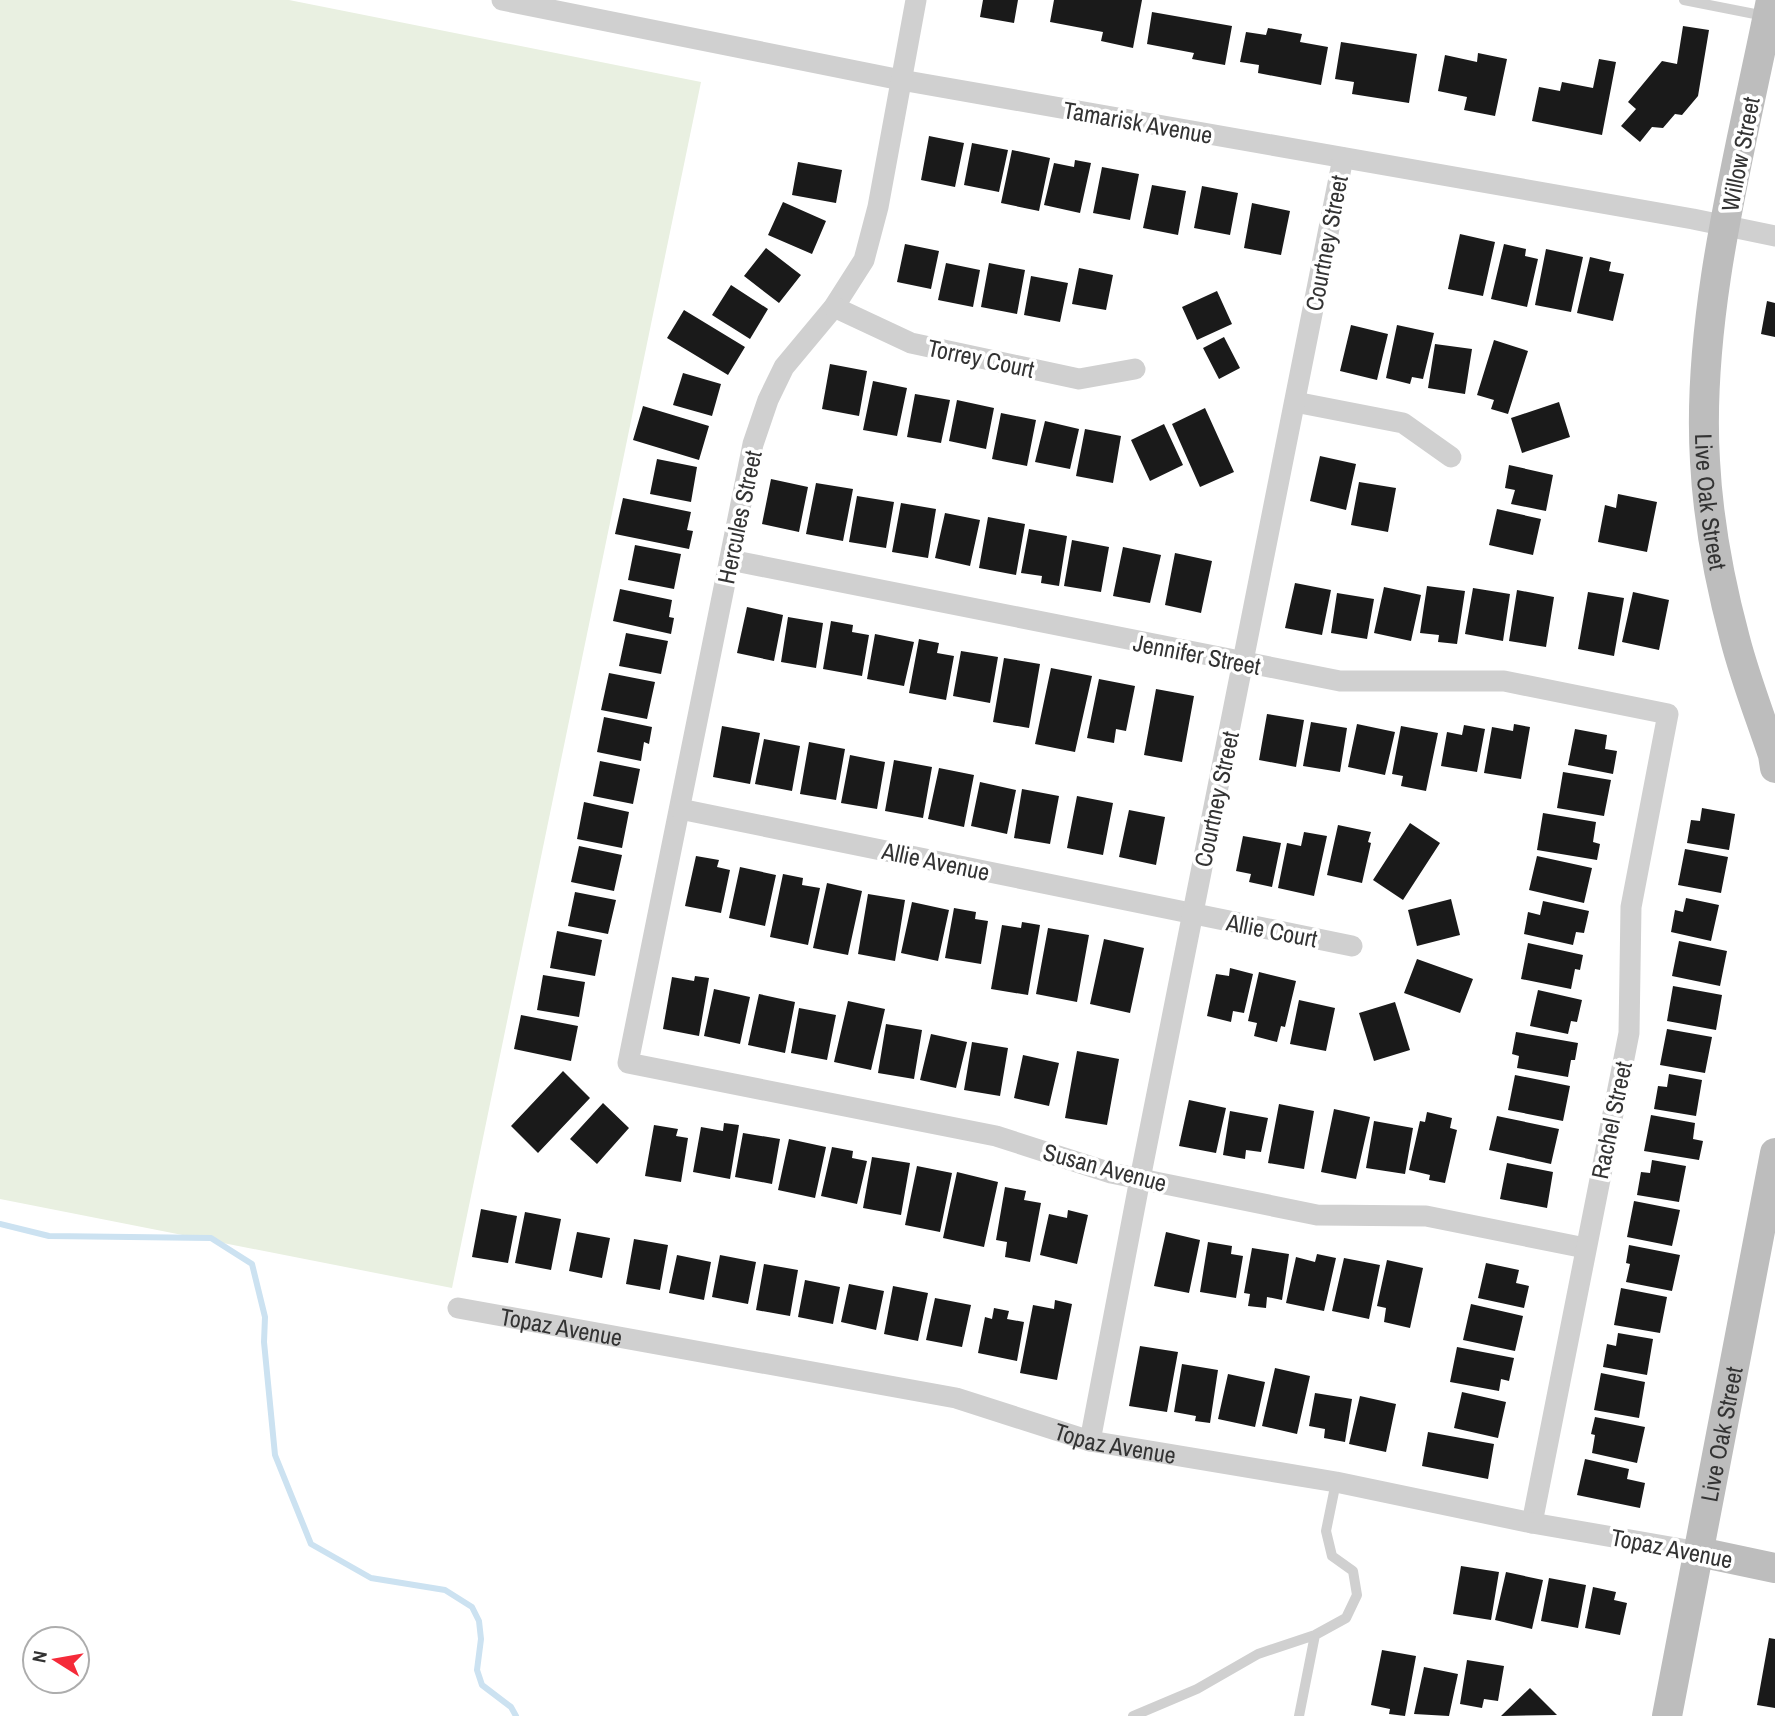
<svg xmlns="http://www.w3.org/2000/svg" width="1775" height="1716" font-family="'Archivo Narrow',sans-serif">
<rect width="100%" height="100%" fill="#fff"/>
<path fill="#e9f0e1" d="M0 0H289L701 82 452 1288 0 1199Z"/>
<g fill="none" stroke-linecap="round" stroke-linejoin="round">
<path stroke="#cce2f1" stroke-width="6" d="M0 1224 49 1236 211 1238 252 1264 265 1317 264 1342 275 1455 311 1544 371 1578 445 1590 472 1607 479 1621 481 1639 477 1670 482 1685 511 1707 516 1716"/>
</g>
<path fill="#1a1a1a" d="M983 0H1018L1014 23 980 17Z
M1054 0H1142L1133 48 1101 41 1103 32 1050 22Z
M1152 12 1232 26 1225 65 1192 59 1194 53 1147 44Z
M1683 26 1709 30 1698 96 1682 115 1675 114 1663 128 1652 127 1640 142 1621 126 1636 109 1628 102 1662 61 1677 64Z
M1268 28 1302 34 1300 42 1328 47 1321 85 1258 73 1259 65 1240 62 1246 32 1266 35Z
M1341 42 1417 54 1409 103 1352 94 1354 82 1335 79Z
M1478 53 1507 59 1495 116 1464 110 1467 97 1438 91 1445 55 1477 62Z
M1599 59 1616 62 1602 135 1532 121 1539 87 1560 91 1562 82 1593 88Z
M929 136 964 143 955 187 921 180Z
M972 143 1008 150 999 192 964 185Z
M1012 150 1050 158 1039 211 1001 203Z
M1075 160 1091 163 1080 213 1044 205 1054 163 1074 167Z
M798 162 842 170 836 203 792 195Z
M1102 167 1139 174 1130 220 1093 213Z
M1152 185 1186 191 1178 235 1143 228Z
M1202 186 1238 193 1230 235 1194 228Z
M783 202 826 221 812 254 768 235Z
M1252 203 1290 211 1281 255 1244 248Z
M1460 234 1495 242 1483 296 1448 289Z
M905 244 939 251 931 289 897 282Z
M1504 244 1526 249 1525 256 1538 259 1527 307 1491 299Z
M766 248 801 275 779 303 744 276Z
M1546 249 1583 257 1571 312 1535 305Z
M1590 257 1611 262 1609 271 1624 274 1613 321 1577 313Z
M946 263 980 270 973 307 938 300Z
M989 263 1025 270 1017 314 981 307Z
M1079 268 1113 275 1106 310 1072 304Z
M1031 276 1068 283 1060 322 1024 315Z
M731 285 768 309 750 339 712 315Z
M1217 291 1232 324 1197 340 1182 307Z
M1767 301 1775 303V337L1761 334Z
M684 310 745 347 728 375 667 338Z
M1351 325 1388 334 1377 380 1340 371Z
M1397 325 1434 333 1423 379 1412 377 1410 384 1386 378Z
M1224 337 1240 368 1219 379 1203 348Z
M1494 340 1528 351 1508 414 1491 409 1494 400 1477 395Z
M1435 344 1472 349 1465 394 1428 388Z
M830 364 867 371 859 416 822 409Z
M683 373 721 384 712 416 673 405Z
M873 381 907 388 897 436 863 430Z
M915 394 950 400 941 443 907 437Z
M957 400 994 408 986 449 949 441Z
M1559 402 1570 437 1522 453 1511 418Z
M643 406 709 426 699 460 633 440Z
M1205 408 1234 472 1200 487 1172 424Z
M1001 413 1036 420 1027 466 992 459Z
M1045 421 1079 429 1070 469 1035 462Z
M1164 424 1183 465 1150 481 1131 440Z
M1085 429 1121 436 1113 483 1076 476Z
M1320 456 1356 464 1346 510 1310 501Z
M657 459 697 467 691 502 650 494Z
M1509 465 1553 475 1546 511 1511 504 1515 490 1505 488Z
M771 479 808 487 799 532 762 524Z
M1359 482 1396 488 1388 532 1351 525Z
M816 483 853 489 843 541 806 534Z
M1618 494 1657 502 1647 552 1598 542 1605 505 1616 508Z
M857 496 894 502 886 548 849 542Z
M623 498 691 512 687 530 693 531 689 549 615 534Z
M901 503 936 509 928 558 892 552Z
M1497 509 1541 519 1533 555 1489 545Z
M945 513 980 520 970 566 935 558Z
M988 517 1025 524 1016 575 979 568Z
M1029 529 1067 536 1059 586 1041 583 1042 576 1021 573Z
M1072 540 1109 547 1101 592 1064 586Z
M635 545 681 554 674 589 628 580Z
M1123 547 1161 555 1150 603 1113 596Z
M1175 553 1212 561 1201 613 1165 605Z
M1295 583 1331 590 1322 635 1285 628Z
M1427 586 1465 591 1457 644 1438 642 1439 635 1420 633Z
M1384 587 1421 595 1411 641 1374 633Z
M1473 588 1510 594 1503 641 1465 634Z
M620 589 672 600 669 617 674 618 671 634 613 621Z
M1517 590 1554 597 1546 647 1509 641Z
M1588 592 1624 598 1614 656 1578 649Z
M1633 592 1669 600 1659 650 1622 642Z
M1337 593 1374 599 1367 639 1331 633Z
M747 607 783 615 774 661 737 653Z
M788 617 823 623 816 668 781 662Z
M831 621 853 625 852 632 869 635 862 676 823 669Z
M626 633 668 641 661 674 619 666Z
M875 634 914 642 904 686 867 679Z
M919 639 939 643 937 653 954 656 946 700 909 693Z
M961 651 998 657 990 703 953 696Z
M1004 658 1040 664 1029 728 993 722Z
M1051 668 1092 676 1075 752 1035 744Z
M609 673 655 682 647 719 601 710Z
M1099 679 1135 686 1126 731 1116 729 1114 743 1087 738Z
M1156 689 1194 696 1182 762 1144 755Z
M1267 714 1304 720 1296 767 1259 760Z
M604 717 652 727 649 744 644 742 641 761 597 752Z
M1311 722 1347 728 1340 772 1303 766Z
M1357 724 1395 732 1385 775 1348 767Z
M1514 724 1530 727 1521 779 1484 773 1492 727 1513 731Z
M1464 725 1485 729 1477 772 1441 766 1447 732 1462 735Z
M722 726 760 733 750 784 713 777Z
M1401 726 1438 733 1426 791 1401 786 1403 776 1392 774Z
M1575 729 1607 735 1605 749 1617 751 1613 774 1568 765Z
M764 739 800 746 792 791 755 784Z
M809 742 845 749 836 800 800 794Z
M850 755 885 762 877 809 841 803Z
M894 760 932 767 923 818 885 811Z
M600 761 640 769 633 804 593 796Z
M939 768 974 775 964 827 928 819Z
M1563 772 1611 780 1604 816 1557 808Z
M980 782 1016 790 1007 834 971 826Z
M1022 789 1059 796 1050 844 1014 838Z
M1077 796 1113 803 1103 855 1067 848Z
M584 802 629 812 622 848 577 839Z
M1702 808 1735 814 1729 850 1687 843 1691 820 1700 821Z
M1129 810 1165 817 1156 865 1119 857Z
M1543 813 1596 822 1593 842 1600 844 1597 860 1537 850Z
M1410 823 1440 843 1403 900 1373 880Z
M1338 825 1371 832 1368 842 1371 843 1362 883 1327 875Z
M1304 832 1327 836 1314 896 1278 888 1287 843 1301 846Z
M1243 836 1281 843 1272 887 1249 882 1251 874 1236 871Z
M579 846 622 855 614 891 571 882Z
M1685 849 1728 857 1721 893 1678 885Z
M696 856 719 860 717 867 730 870 721 913 685 906Z
M1537 856 1592 868 1584 903 1529 890Z
M740 867 776 875 765 926 729 918Z
M783 874 803 878 802 885 820 888 808 945 770 937Z
M827 883 862 891 848 955 813 948Z
M575 892 616 900 608 934 568 926Z
M868 894 905 900 895 961 858 954Z
M1686 898 1719 905 1711 941 1671 932 1675 910 1683 912Z
M1451 899 1460 935 1417 946 1408 910Z
M1543 901 1589 911 1584 933 1576 932 1573 945 1524 934 1528 912 1540 915Z
M912 902 949 910 938 961 901 953Z
M954 908 976 912 975 919 988 921 981 964 945 958Z
M1022 922 1040 925 1028 995 991 989 1002 925 1021 928Z
M1048 928 1089 935 1077 1002 1036 994Z
M557 931 602 940 595 976 550 968Z
M1104 939 1144 948 1130 1013 1090 1004Z
M1679 941 1727 951 1720 986 1672 976Z
M1528 943 1583 955 1580 970 1575 969 1571 989 1521 979Z
M1417 959 1473 979 1460 1013 1404 993Z
M1230 968 1253 974 1244 1013 1233 1011 1231 1022 1207 1016 1216 974 1229 976Z
M1259 972 1296 981 1285 1027 1281 1026 1277 1042 1254 1036 1257 1023 1248 1021Z
M543 975 585 982 579 1017 537 1010Z
M695 976 709 978 699 1036 663 1029 672 977 694 981Z
M1673 986 1722 995 1716 1030 1667 1021Z
M714 989 750 997 740 1044 704 1036Z
M1538 990 1582 1000 1577 1022 1571 1021 1568 1034 1530 1026Z
M759 994 795 1002 785 1053 748 1045Z
M1299 1000 1335 1008 1326 1051 1290 1044Z
M848 1001 885 1009 871 1070 834 1062Z
M1395 1002 1410 1050 1374 1061 1359 1013Z
M799 1008 836 1015 827 1060 791 1053Z
M521 1015 578 1026 571 1061 514 1049Z
M886 1024 922 1030 914 1079 878 1073Z
M1667 1029 1712 1037 1705 1073 1660 1065Z
M1516 1032 1578 1043 1575 1060H1571L1568 1077 1517 1068 1519 1056 1512 1054Z
M931 1034 967 1042 956 1088 920 1080Z
M972 1042 1008 1048 1000 1096 964 1090Z
M1077 1051 1119 1059 1107 1125 1065 1118Z
M1023 1055 1059 1063 1049 1106 1014 1098Z
M563 1071 590 1098 538 1153 511 1126Z
M1669 1074 1702 1080 1696 1116 1654 1109 1658 1086 1667 1087Z
M1515 1075 1570 1086 1563 1121 1508 1110Z
M1189 1100 1226 1108 1216 1153 1179 1146Z
M603 1103 629 1128 597 1164 570 1139Z
M1279 1104 1314 1111 1304 1169 1268 1163Z
M1334 1109 1370 1117 1356 1179 1321 1172Z
M1230 1111 1268 1118 1261 1152 1246 1150 1245 1159 1223 1155Z
M1427 1112 1452 1118 1450 1128 1457 1130 1445 1183 1429 1180 1430 1175 1409 1170 1420 1121 1425 1122Z
M1651 1115 1695 1123 1693 1139 1703 1141 1699 1160 1644 1151Z
M1497 1116 1559 1129 1551 1164 1489 1150Z
M1374 1121 1413 1128 1405 1174 1366 1168Z
M724 1123 739 1125 730 1179 693 1172 701 1127 723 1131Z
M654 1125 678 1129 676 1136 688 1138 681 1182 645 1176Z
M743 1133 780 1139 772 1184 735 1177Z
M789 1139 826 1147 815 1198 778 1190Z
M832 1147 853 1151 852 1158 867 1161 857 1204 821 1196Z
M872 1157 910 1163 901 1215 863 1208Z
M1652 1160 1686 1166 1679 1202 1637 1195 1641 1172 1650 1173Z
M1507 1163 1553 1172 1547 1208 1500 1199Z
M917 1166 952 1173 940 1232 905 1225Z
M957 1172 998 1182 984 1247 943 1238Z
M1005 1187 1026 1191 1024 1200 1041 1203 1030 1262 1005 1257 1007 1242 996 1240Z
M1634 1201 1680 1210 1672 1246 1627 1237Z
M481 1209 517 1216 508 1263 472 1257Z
M1068 1210 1088 1215 1077 1264 1040 1255 1049 1214 1067 1218Z
M525 1212 561 1219 551 1270 515 1263Z
M577 1232 610 1238 602 1278 569 1271Z
M1166 1232 1200 1240 1189 1293 1154 1286Z
M634 1239 668 1245 660 1290 626 1284Z
M1208 1242 1232 1246 1231 1254 1243 1256 1236 1298 1200 1292Z
M1629 1245 1680 1255 1672 1291 1626 1282 1630 1264 1626 1263Z
M1252 1248 1289 1254 1282 1300 1267 1297 1266 1308 1248 1306 1250 1294 1244 1293Z
M1317 1254 1336 1258 1324 1311 1286 1303 1296 1257 1315 1262Z
M677 1255 711 1262 704 1300 669 1293Z
M720 1255 756 1262 748 1304 712 1297Z
M1344 1258 1380 1265 1369 1319 1332 1311Z
M1387 1260 1423 1268 1410 1328 1384 1322 1386 1308 1377 1306Z
M1486 1263 1519 1270 1516 1283 1529 1286 1524 1308 1478 1298Z
M764 1264 798 1270 790 1316 756 1310Z
M805 1280 840 1287 833 1324 798 1317Z
M849 1284 884 1291 876 1330 841 1322Z
M893 1286 928 1293 918 1341 884 1334Z
M1621 1288 1667 1297 1660 1333 1614 1325Z
M935 1298 971 1305 962 1347 926 1340Z
M1055 1300 1072 1304 1057 1380 1020 1373 1033 1305 1054 1309Z
M1471 1304 1523 1316 1515 1351 1463 1340Z
M994 1308 1009 1311 1007 1319 1024 1322 1017 1361 978 1353 985 1317 992 1319Z
M1618 1333 1653 1339 1647 1375 1603 1367 1607 1344 1616 1346Z
M1140 1346 1178 1352 1167 1412 1129 1406Z
M1457 1347 1514 1358 1509 1381 1501 1379 1499 1391 1450 1382Z
M1182 1364 1218 1370 1210 1423 1195 1421 1196 1416 1174 1412Z
M1275 1368 1310 1376 1297 1434 1262 1426Z
M1601 1373 1645 1382 1639 1418 1594 1410Z
M1228 1374 1265 1382 1255 1427 1218 1419Z
M1462 1392 1506 1402 1498 1438 1454 1428Z
M1315 1393 1352 1399 1345 1442 1324 1438 1325 1429 1309 1426Z
M1360 1396 1396 1404 1386 1452 1349 1444Z
M1595 1417 1645 1427 1637 1463 1592 1453 1595 1435 1591 1434Z
M1428 1432 1494 1444 1488 1479 1422 1466Z
M1585 1459 1629 1469 1627 1479 1645 1483 1640 1508 1577 1495Z
M1461 1566 1499 1572 1491 1620 1453 1614Z
M1506 1572 1543 1580 1532 1629 1495 1620Z
M1549 1578 1586 1585 1578 1628 1541 1621Z
M1593 1587 1616 1592 1614 1600 1627 1603 1620 1635 1585 1628Z
M1769 1638 1775 1639V1708L1757 1705Z
M1382 1650 1416 1656 1405 1716 1389 1714 1390 1709 1371 1705Z
M1467 1660 1504 1666 1498 1701 1484 1699 1482 1708 1460 1704Z
M1424 1667 1458 1674 1449 1716 1414 1714Z
M1530 1688 1557 1715 1501 1716Z"/>
<g fill="none" stroke-linecap="round" stroke-linejoin="round">
<path stroke="#d0d0d0" stroke-width="10" d="M1684 0 1765 16
M1133 1716 1197 1689 1258 1654 1315 1635 1346 1618 1357 1595 1353 1571 1332 1556 1326 1531 1336 1482
M1299 1716 1315 1635"/>
<g stroke="#d0d0d0" stroke-width="21">
<path d="M502 0 901 80 1693 219 1775 236"/>
<path d="M916 0 878 207 864 260 834 307 784 367 768 400 753 444 628 1063 996 1136 1111 1173 1317 1215 1426 1216 1585 1248"/>
<path d="M834 307 911 343 1079 379 1135 369"/>
<path d="M1295 402 1403 423 1451 457"/>
<path d="M730 560 1340 681H1504L1668 714 1631 907 1629 1033 1532 1523"/>
<path d="M680 809 1352 946"/>
<path id="s1" d="M458 1308 956 1398 1090 1441 1336 1482 1532 1523 1699 1552"/>
<path d="M1090 1441 1140 1179 1343 158"/>
</g>
<g stroke="#bdbdbd" stroke-width="30">
<path id="s2" d="M1771 0C1742 146 1696 312 1705 461 1708 519 1720 583 1735 639 1745 678 1760 716 1773 755L1775 768"/>
<path d="M1699 1552 1775 1568"/>
<path id="s3" d="M1667 1716 1775 1153"/>
</g>
</g>
<g text-anchor="middle" dominant-baseline="central" stroke-width="7" stroke-linejoin="round" paint-order="stroke">
<g font-size="24" fill="#333" stroke="#fff">
<text transform="translate(1138 122) rotate(10)">Tamarisk Avenue</text>
<text transform="translate(1740 154) rotate(-79)">Willow Street</text>
<text transform="translate(1326 243) rotate(-79)">Courtney Street</text>
<text transform="translate(981 358) rotate(12)">Torrey Court</text>
<text stroke="none"><textPath href="#s2" startOffset="508">Live Oak Street</textPath></text>
<text transform="translate(739 517) rotate(-78)">Hercules Street</text>
<text transform="translate(1197 654) rotate(11)">Jennifer Street</text>
<text transform="translate(1216 799) rotate(-78)">Courtney Street</text>
<text transform="translate(936 861) rotate(12)">Allie Avenue</text>
<text transform="translate(1272 930) rotate(11)">Allie Court</text>
<text transform="translate(1611 1120) rotate(-78)">Rachel Street</text>
<text transform="translate(1105 1167) rotate(15)">Susan Avenue</text>
<text stroke="none"><textPath href="#s1" startOffset="105">Topaz Avenue</textPath></text>
<text stroke="none"><textPath href="#s3" startOffset="287">Live Oak Street</textPath></text>
<text stroke="none"><textPath href="#s1" startOffset="672">Topaz Avenue</textPath></text>
<text transform="translate(1672 1548) rotate(11)">Topaz Avenue</text>
</g>
</g>
<g transform="translate(56 1660) rotate(281)"><circle r="33" fill="#ffffff" stroke="#adadad" stroke-width="2"/>
<path d="M0-5L12 26L0 18L-12 26Z" fill="#f52a39"/>
<text y="-10" font-size="19" font-weight="bold" text-anchor="middle" fill="#333333">N</text>
</g>
</svg>
